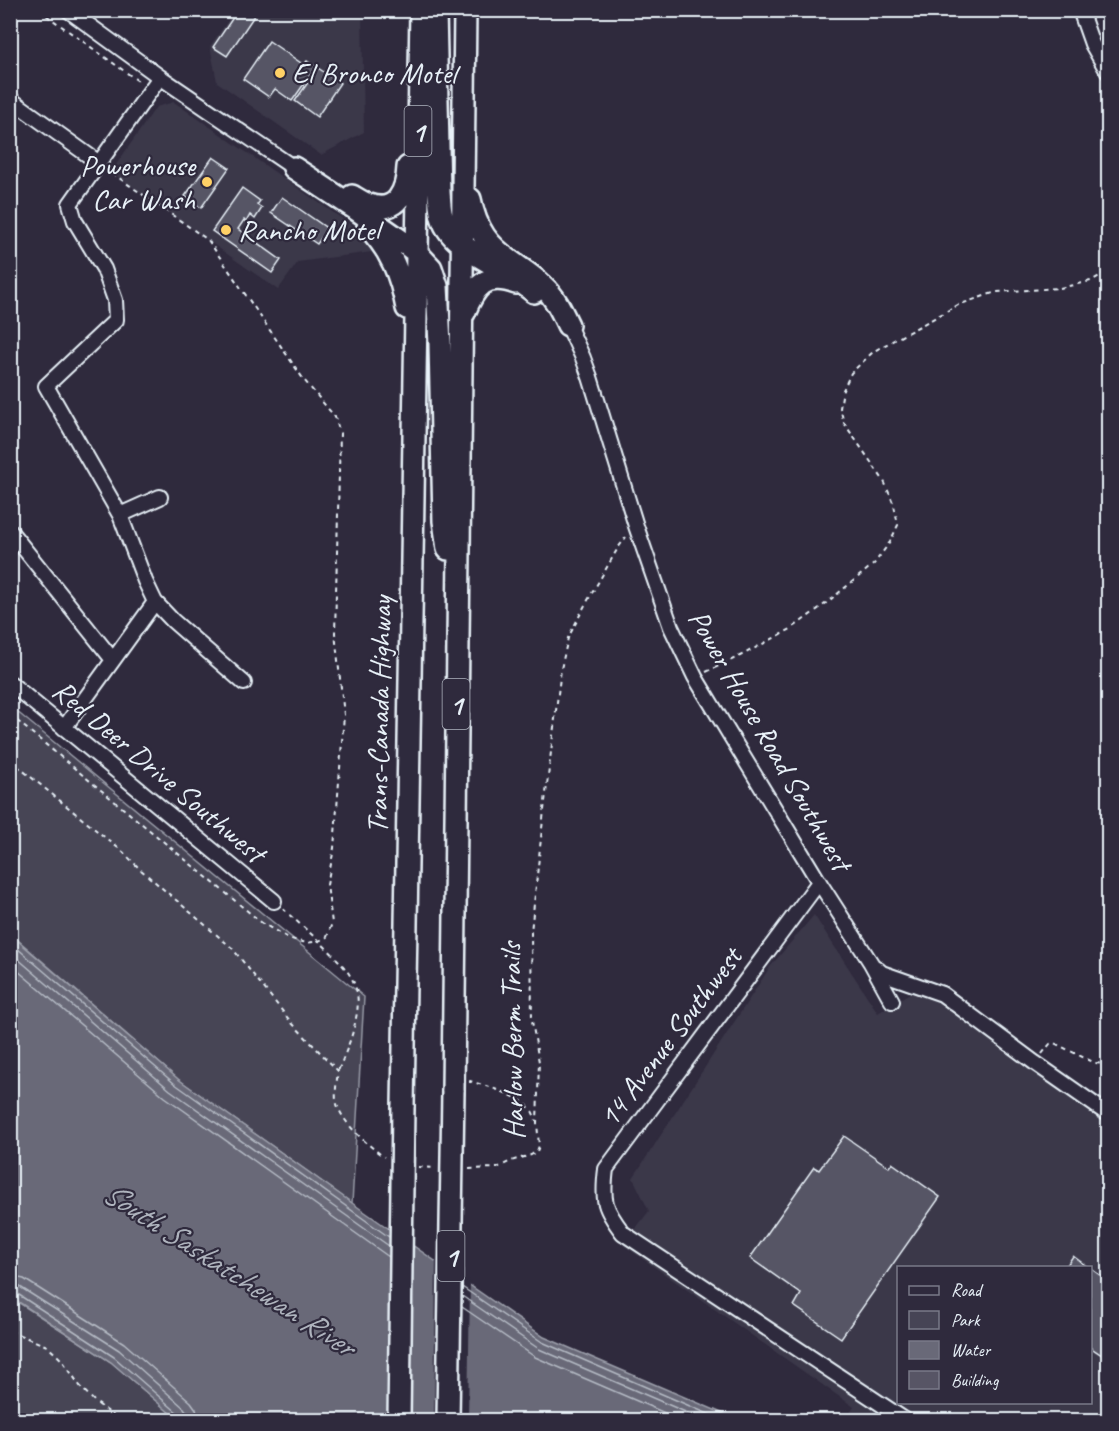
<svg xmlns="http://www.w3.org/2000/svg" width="1119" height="1431" font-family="Caveat,sans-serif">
<rect width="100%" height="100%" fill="#2f2a3d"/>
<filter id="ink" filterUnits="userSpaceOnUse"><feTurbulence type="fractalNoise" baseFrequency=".0167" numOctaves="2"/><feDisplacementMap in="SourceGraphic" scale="12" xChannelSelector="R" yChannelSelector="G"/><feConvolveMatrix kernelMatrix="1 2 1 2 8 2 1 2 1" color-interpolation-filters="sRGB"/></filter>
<g filter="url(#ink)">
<path fill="#3b3749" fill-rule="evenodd" d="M235 11H362L364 132 321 155 217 82 210 46Z
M174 102 387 250 298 262 278 290 111 172 156 107Z
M814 915 878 1013 924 984 1108 1115V1420H845L854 1407 623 1245 649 1211 633 1178 770 967ZM898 1268H1090V1402H898Z"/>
<path fill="#464455" stroke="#979aa6" stroke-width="1.5" d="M10 706 364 997 352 1203 178 1079 11 934Z
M10 1297 111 1362 178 1420H17L14 1417 11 1419Z"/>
<path fill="#696978" stroke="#9c9fab" stroke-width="1.5" d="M10 934 178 1079 352 1203 544 1337 738 1420H178L111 1362 11 1297Z"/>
<path fill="#2f2a3d" d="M389 1225 414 1243 411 1420H386Z
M436 1258 470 1282 468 1420H434Z"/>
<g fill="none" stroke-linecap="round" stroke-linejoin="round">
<path stroke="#b5bbc5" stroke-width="1.5" d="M10 942 175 1084 389 1237
M10 952 170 1090 389 1246
M10 964 165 1097 389 1257
M10 1276 24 1279 124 1343 191 1402 196 1409 198 1420
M10 1285 20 1287 119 1350 184 1408 188 1414 189 1420
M462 1287 542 1342 722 1420
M10 1292 16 1293 114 1357 179 1414 181 1420
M462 1296 539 1349 704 1420
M462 1307 535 1357 681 1420"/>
</g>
<path fill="#575565" stroke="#e8f1f8" stroke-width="1.5" d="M238 10H258L227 56 213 47Z
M269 41 304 65 307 61 316 67 292 101 275 89 269 97 243 79Z
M318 68 340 83 317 117 295 101Z
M213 157 229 168 201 208 185 196Z
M242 188 260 201 257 205 262 208 255 219 250 215 246 222 244 220 238 229 281 260 272 273 212 231Z
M282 197 328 229 317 244 271 213Z
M844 1136 889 1167 892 1163 940 1197 841 1338 794 1306 801 1294 750 1258 814 1167 819 1170Z
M1073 1256 1089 1268H1065Z
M1090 1268 1108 1281V1359L1090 1347Z"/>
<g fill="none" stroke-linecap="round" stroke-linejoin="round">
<g stroke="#e8f1f8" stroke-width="18">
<path id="minor" d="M68 10 160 77 294 168
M1080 10 1092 44 1108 72
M160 77 70 204 75 221 104 269 115 300 116 320 46 386 120 515 145 581 155 602 173 621 244 683
M10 99 99 163
M568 325 583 358 590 377 636 526 671 627 695 677 819 882 871 963 892 1001
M120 515 160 497
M10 531 113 660
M10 683 274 901
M64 728 155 602
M819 882 606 1169C602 1201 604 1208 623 1233L905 1420
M875 967 882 973 942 994 1035 1063 1108 1114"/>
</g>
<g stroke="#e8f1f8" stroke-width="26">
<path id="highway" d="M435 11 439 192C440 205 440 217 447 228 459 247 481 257 499 268 512 275 523 283 534 292
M294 168 353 207 407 245 416 252 431 268 437 286 440 344 444 521 448 549
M352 196C357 199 363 203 369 205 397 215 407 190 408 167
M470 199C476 230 488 246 513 263 523 270 534 277 543 286 555 297 561 310 568 325
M368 227C391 250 401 276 407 308
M464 313C475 286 485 272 516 283
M453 1091 465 10
M403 1107 421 10"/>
</g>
<path stroke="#e8f1f8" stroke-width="2" stroke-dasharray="4.5 4.5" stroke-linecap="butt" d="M39 10 141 83
M706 672 740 656 791 629 825 604 874 564 890 542 898 525 894 505 884 481 844 423 840 408 843 390 851 373 874 351 958 305 996 292 1060 288 1091 281 1108 271
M10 715 262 923C283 935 304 951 327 937L332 923 327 885 334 848 344 715 335 633 340 433 335 417 304 380 208 240 109 171
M10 760 123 852 141 870 232 948 291 1022 338 1071C337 1080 335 1090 336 1100 340 1122 367 1144 384 1157
M283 909C302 927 348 962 355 986 359 996 358 1009 356 1018 353 1036 345 1054 338 1071
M1042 1054 1050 1044 1054 1043 1095 1063 1108 1064
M470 1083V1081C488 1087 521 1095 532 1111 533 1112 536 1120 536 1121
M418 1167 436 1168
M469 1169 497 1168 511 1161 531 1155 537 1151 539 1146 537 1123 539 1062 532 1021 531 932 544 810 561 669 568 638 584 607 618 548 626 537
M10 1331 47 1346 62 1360 80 1386 94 1401 119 1420"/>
<use href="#minor" stroke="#2f2a3d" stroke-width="14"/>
<use href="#highway" stroke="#2f2a3d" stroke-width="21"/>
<g stroke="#e8f1f8" stroke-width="26" stroke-linecap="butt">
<path id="highway-bridge" d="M399 1420 403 1107
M448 1420 453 1091"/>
</g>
<use href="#highway-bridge" stroke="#2f2a3d" stroke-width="21"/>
</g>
</g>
<g fill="#ffd166" stroke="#2f2a3d" stroke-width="2">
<circle cx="280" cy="73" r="6"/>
<circle cx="207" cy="182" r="6"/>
<circle cx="226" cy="230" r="6"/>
</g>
<g text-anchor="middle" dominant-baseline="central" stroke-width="4.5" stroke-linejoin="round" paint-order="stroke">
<g fill="#2f2a3d" stroke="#b0b5c0" stroke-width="1.5">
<rect x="404.5" y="106" width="27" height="50" rx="4.5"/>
<rect x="442.5" y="679" width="27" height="50" rx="4.5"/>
<rect x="437.5" y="1231" width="27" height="50" rx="4.5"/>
</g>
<g font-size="28" font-weight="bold" fill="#e8f1f8">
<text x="418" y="131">1</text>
<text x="456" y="704">1</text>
<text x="451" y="1256">1</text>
</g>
<g font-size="30" fill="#e8f1f8" stroke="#2f2a3d" text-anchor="start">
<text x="292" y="73">El Bronco Motel</text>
<text x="195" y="165" text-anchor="end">Powerhouse<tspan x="195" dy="34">Car Wash</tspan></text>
<text x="238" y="230">Rancho Motel</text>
</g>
<g font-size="30" fill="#e8f1f8" stroke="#2f2a3d">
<text transform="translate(379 715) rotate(-89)">Trans-Canada Highway</text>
<text transform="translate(770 740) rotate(60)">Power House Road Southwest</text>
<text transform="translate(159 771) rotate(40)">Red Deer Drive Southwest</text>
<text transform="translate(670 1037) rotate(-53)">14 Avenue Southwest</text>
<text transform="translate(512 1041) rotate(-91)">Harlow Berm Trails</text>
</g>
<g font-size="32" font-style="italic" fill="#afb4be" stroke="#2f2a3d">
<text transform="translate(229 1269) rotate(33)">South Saskatchewan River</text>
</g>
</g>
<rect width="1119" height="1431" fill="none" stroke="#2f2a3d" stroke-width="36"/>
<rect x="18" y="18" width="1083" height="1395" fill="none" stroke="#e8f1f8" stroke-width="2" filter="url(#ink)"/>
<rect x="897" y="1266" width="195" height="138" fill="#2f2a3d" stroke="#797a88" stroke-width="1.5"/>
<rect x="909" y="1286" width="30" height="9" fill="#2f2a3d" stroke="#797a88" stroke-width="1.5"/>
<text x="951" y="1296" font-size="18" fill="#e8f1f8">Road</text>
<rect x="909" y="1311" width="30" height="18" fill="#464455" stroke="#797a88" stroke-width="1.5"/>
<text x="951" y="1326" font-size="18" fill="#e8f1f8">Park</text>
<rect x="909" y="1341" width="30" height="18" fill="#696978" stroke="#797a88" stroke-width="1.5"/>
<text x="951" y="1356" font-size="18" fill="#e8f1f8">Water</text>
<rect x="909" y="1371" width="30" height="18" fill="#575565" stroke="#797a88" stroke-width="1.5"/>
<text x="951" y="1386" font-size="18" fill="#e8f1f8">Building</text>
</svg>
